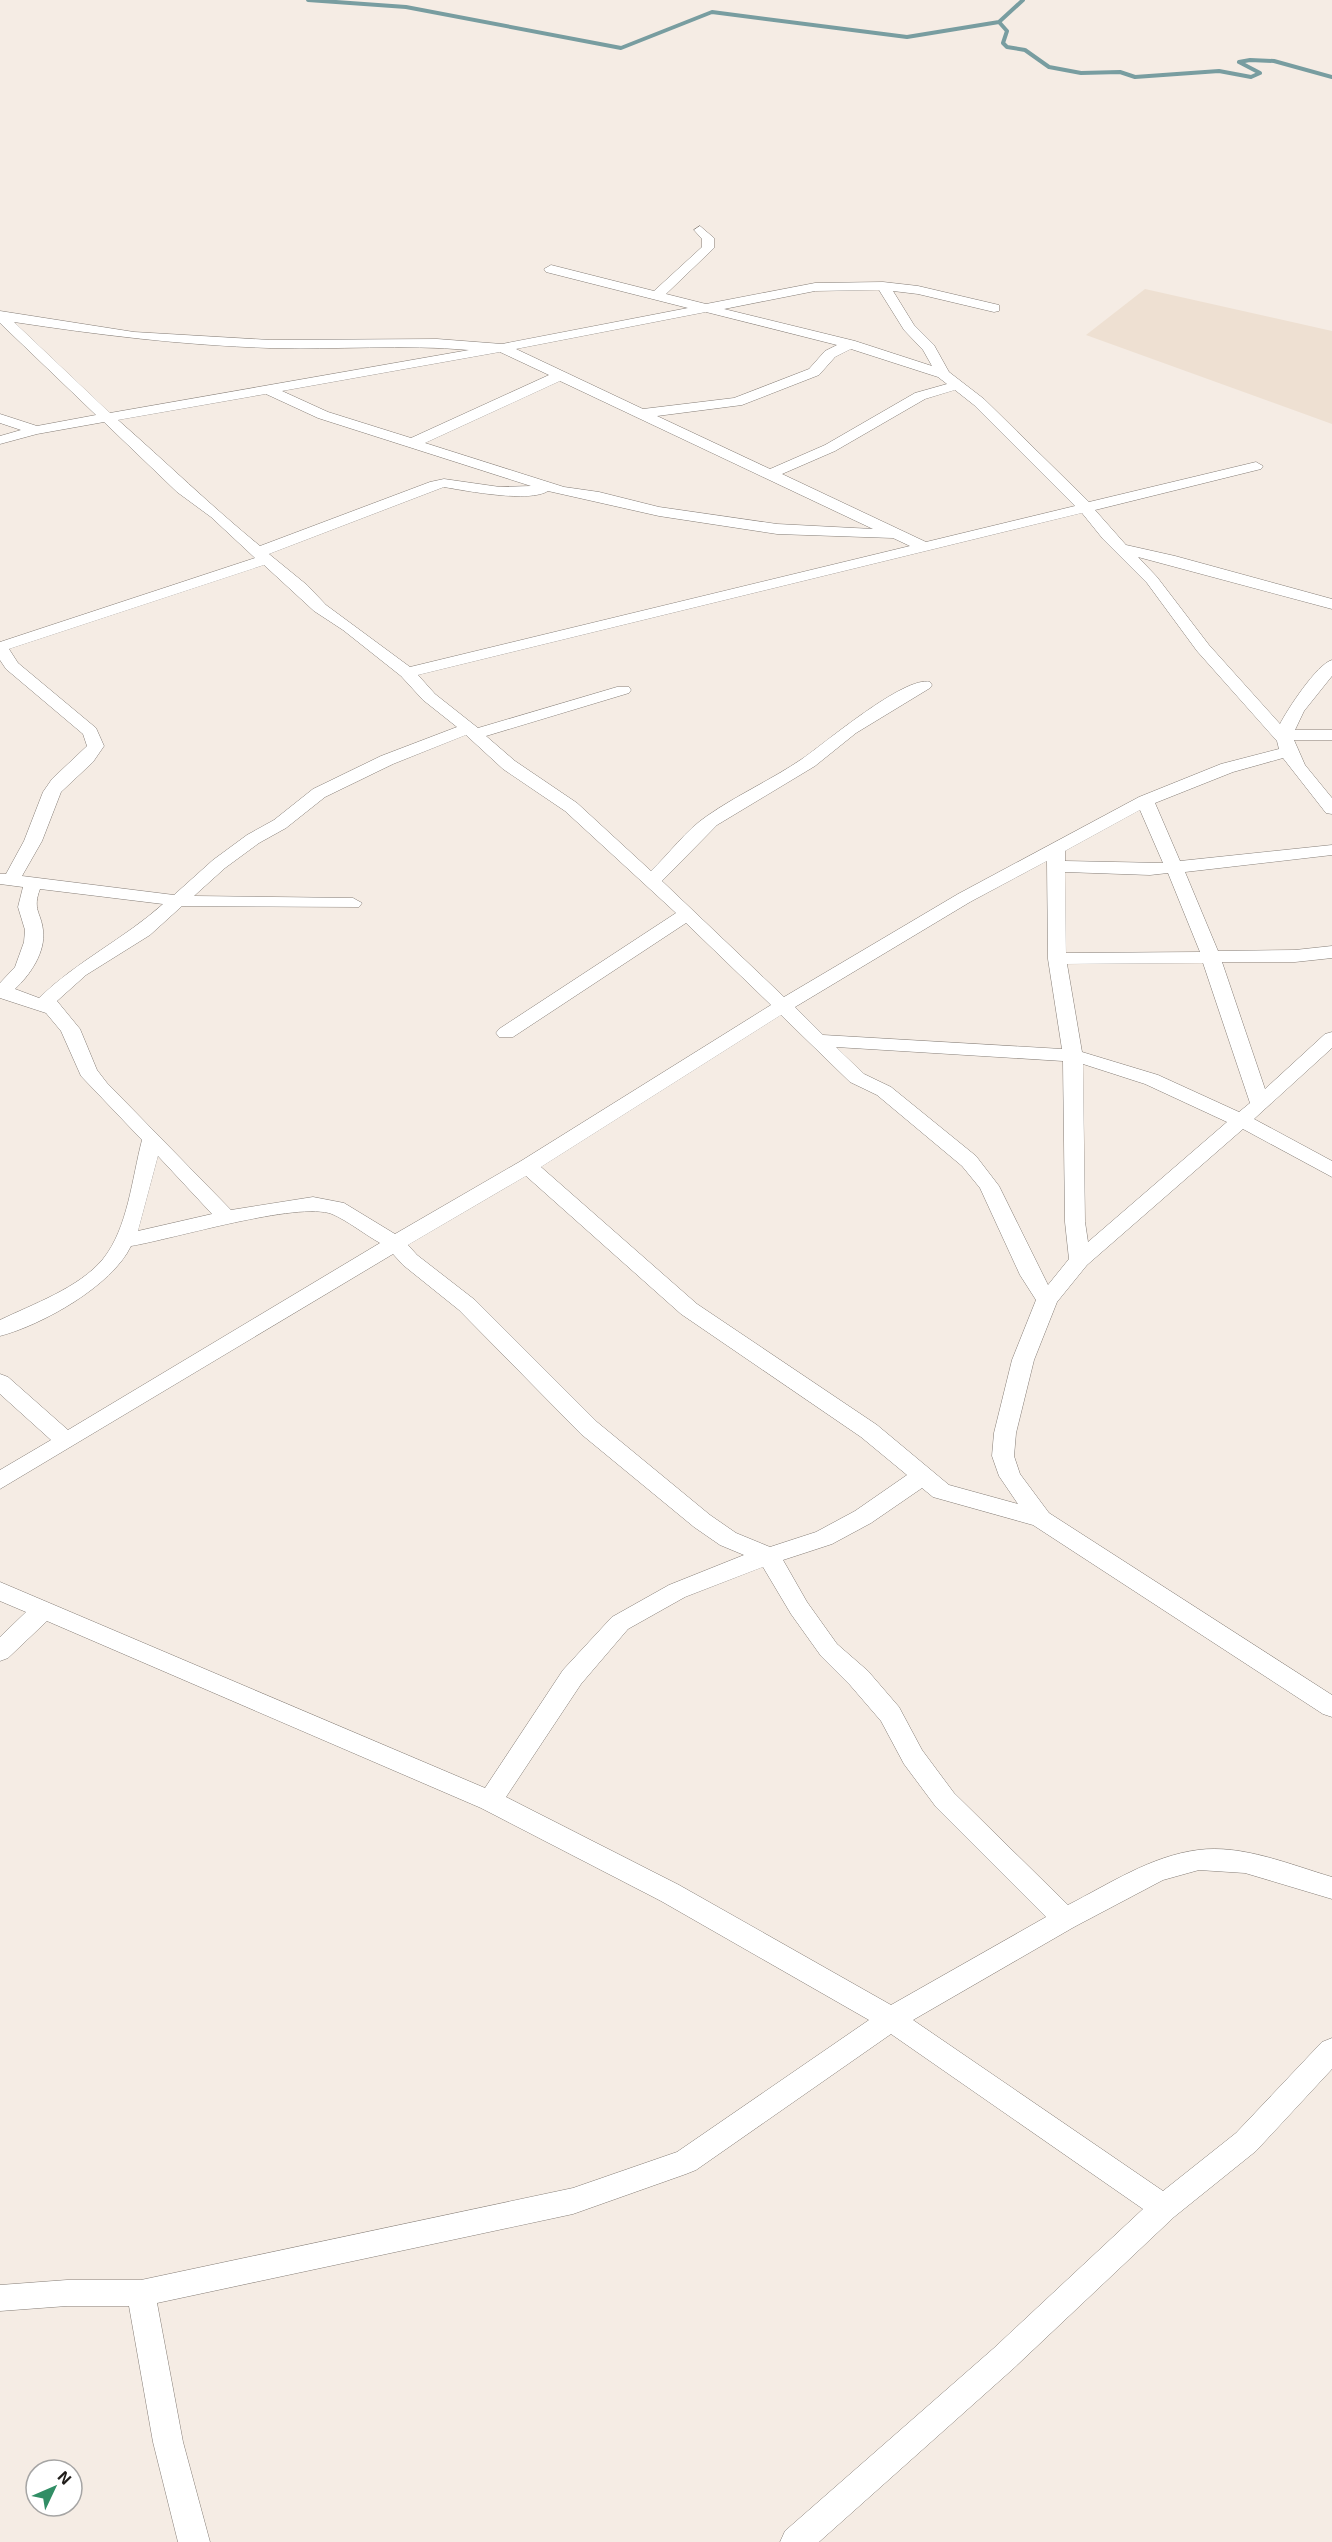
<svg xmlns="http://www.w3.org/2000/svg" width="1332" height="2542" font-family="'Exo 2',sans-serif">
<rect width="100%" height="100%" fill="#f5ece4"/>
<path fill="#eee0d2" d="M1145 289 1332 331V424L1086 335Z"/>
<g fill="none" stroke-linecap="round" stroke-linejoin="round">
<path stroke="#789da0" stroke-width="4" d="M308 0 406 7 621 48 712 12 907 37 999 22 1007 31 1003 43 1007 47 1025 50 1049 67 1081 73 1120 72 1135 77 1219 71 1251 77 1260 73 1239 62 1250 60 1274 61 1332 77
M999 22 1023 0"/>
<g stroke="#857d76" stroke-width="1">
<path id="minor" d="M700 226 714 238V248L666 294 706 304 815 283 883 282 918 286 999 305V311L994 312 918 294 893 291 914 325 934 345 949 372 984 399 1089 502 1256 462 1263 466 1261 469 1095 510 1126 545 1175 556 1332 599V609L1138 557 1157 577 1209 645 1280 724C1287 710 1317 664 1332 660V676L1304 711 1295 730H1332V740H1294L1305 765 1332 798V814L1326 813 1283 758 1233 772 1155 803 1180 861 1332 845V855L1185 872 1218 951 1295 950 1332 946V958L1295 962H1222L1265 1089 1325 1034 1332 1032V1048L1254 1119 1332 1161V1177L1243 1129 1087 1265 1057 1302 1034 1360 1016 1433 1014 1456 1020 1474 1049 1513 1332 1695V1717L1323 1714 1033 1525 933 1497 922 1488 871 1523 832 1544 783 1560 807 1602 837 1644 868 1671 899 1707 922 1750 954 1793 1068 1905C1109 1884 1151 1856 1198 1850 1242 1844 1291 1865 1332 1877V1899L1245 1873 1199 1870 1163 1880 1074 1927 913 2020 1163 2191 1236 2133 1322 2042 1332 2038V2069L1256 2151 1174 2217 1014 2368 819 2542H780L785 2531 994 2348 1143 2209 891 2034 696 2170 686 2174 573 2214 157 2303 183 2442 210 2542H178L153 2442 129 2306H67L0 2311V2285L67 2280H141L573 2188 677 2152 869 2020 661 1901 481 1808 47 1621 8 1658 0 1661V1637L26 1612 0 1601V1582L485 1788 563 1670 612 1617 669 1585 744 1555 720 1545 694 1527 581 1434 459 1310 403 1265 393 1254 0 1489V1470L51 1440 0 1394V1374L8 1377 68 1430 380 1243C364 1234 348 1221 332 1214 298 1201 173 1239 131 1246 112 1286 42 1325 0 1336V1320C33 1304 79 1288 103 1259 128 1228 132 1178 142 1140L81 1076 61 1031 46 1013 0 998V983L15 967 24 942 25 930 18 907 23 887 0 884V874H6L24 841 43 792 52 779 87 746 83 734 6 669 0 660V642L255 558 211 517 177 492 104 422 37 434 0 444V436L21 430 0 423V414L37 426 96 415 0 323V311L134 332 270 340 437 339 502 344 688 308 546 272 544 269 551 265 654 291 702 247V239L694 230ZM879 290 904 330 923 350 932 366 855 341 724 309 815 291ZM706 312 837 345 825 351 809 369 734 398 643 409 516 349ZM14 322C100 335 181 345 269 348 336 350 403 344 469 350L110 413ZM851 349 938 377 947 384 915 393 825 445 770 469 657 416 742 405 819 375 835 357ZM500 352 549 375 411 438 328 412 282 391ZM560 381 873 529 777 524 659 507 599 492 564 487 425 443ZM955 390 974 405 1075 506 926 542 782 474 835 451 925 399ZM266 394 318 418 531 486 500 487 444 479 430 482 260 546C211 506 166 462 118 420ZM444 487C467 491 530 503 548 491L659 516 777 534 893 538 910 546 410 667 326 605 307 585 269 554ZM1082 513 1103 539 1147 583 1197 651 1277 741 1279 749 1221 764 1139 797 958 894 784 997 662 881 717 825 815 766 856 733 930 688 932 685 930 682C905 675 824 744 802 759 771 780 737 795 707 816 686 830 669 854 651 871L577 803 515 761 486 736 629 693 631 690 629 687H617L478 728 435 694 418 675ZM264 565 314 611 343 630 401 676 423 700 457 727 381 756 313 789 274 820 247 835 213 860 174 895 22 876 42 841 61 792 93 762 104 746 96 728 18 663 9 649ZM466 735 503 769 565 811 676 913 499 1029 496 1033 499 1037H513L686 923 771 1005 521 1161 395 1234 344 1203 313 1197 231 1210 107 1083 97 1070 80 1029 57 1001 86 975 150 935 182 906 359 907 362 903 353 898 194 896 225 868 259 843 286 828 325 797 393 764ZM1140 810 1163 863 1065 861V851ZM1047 861 1048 959 1062 1049 823 1035 795 1007 970 902ZM1065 872 1150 875 1168 873 1200 952 1066 953ZM40 889 163 904C124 939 77 961 39 998L15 989C30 975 46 952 43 930 41 912 32 910 40 889ZM1203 963 1250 1103 1239 1112 1158 1075 1082 1052 1067 964ZM781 1015 850 1082 877 1095 962 1166 980 1188 1020 1275 1036 1300 1012 1360 994 1433 992 1456 999 1476 1018 1504 949 1485 877 1425 697 1304 541 1167ZM836 1047 1063 1061 1065 1222 1069 1259 1048 1285 999 1186 976 1156 891 1087 864 1074ZM1083 1064 1145 1084 1227 1122 1088 1242 1085 1222ZM158 1156 212 1214 138 1231ZM526 1176 681 1314 861 1437 907 1475 855 1511 816 1532 770 1547 736 1533 710 1515 597 1422 475 1300 417 1255 408 1245ZM763 1567 791 1614 821 1656 850 1685 881 1721 904 1764 936 1807 1046 1917 891 2005 679 1885 506 1797 581 1684 628 1629 685 1597Z"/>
</g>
<use href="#minor" fill="#fff" fill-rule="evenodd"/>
</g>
<g transform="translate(54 2488) rotate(46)"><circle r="28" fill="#ffffff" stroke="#a6a5a4" stroke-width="1.5"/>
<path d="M0-4.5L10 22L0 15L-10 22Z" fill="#318e65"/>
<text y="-9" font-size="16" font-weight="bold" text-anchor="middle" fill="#211e1b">N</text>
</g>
</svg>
